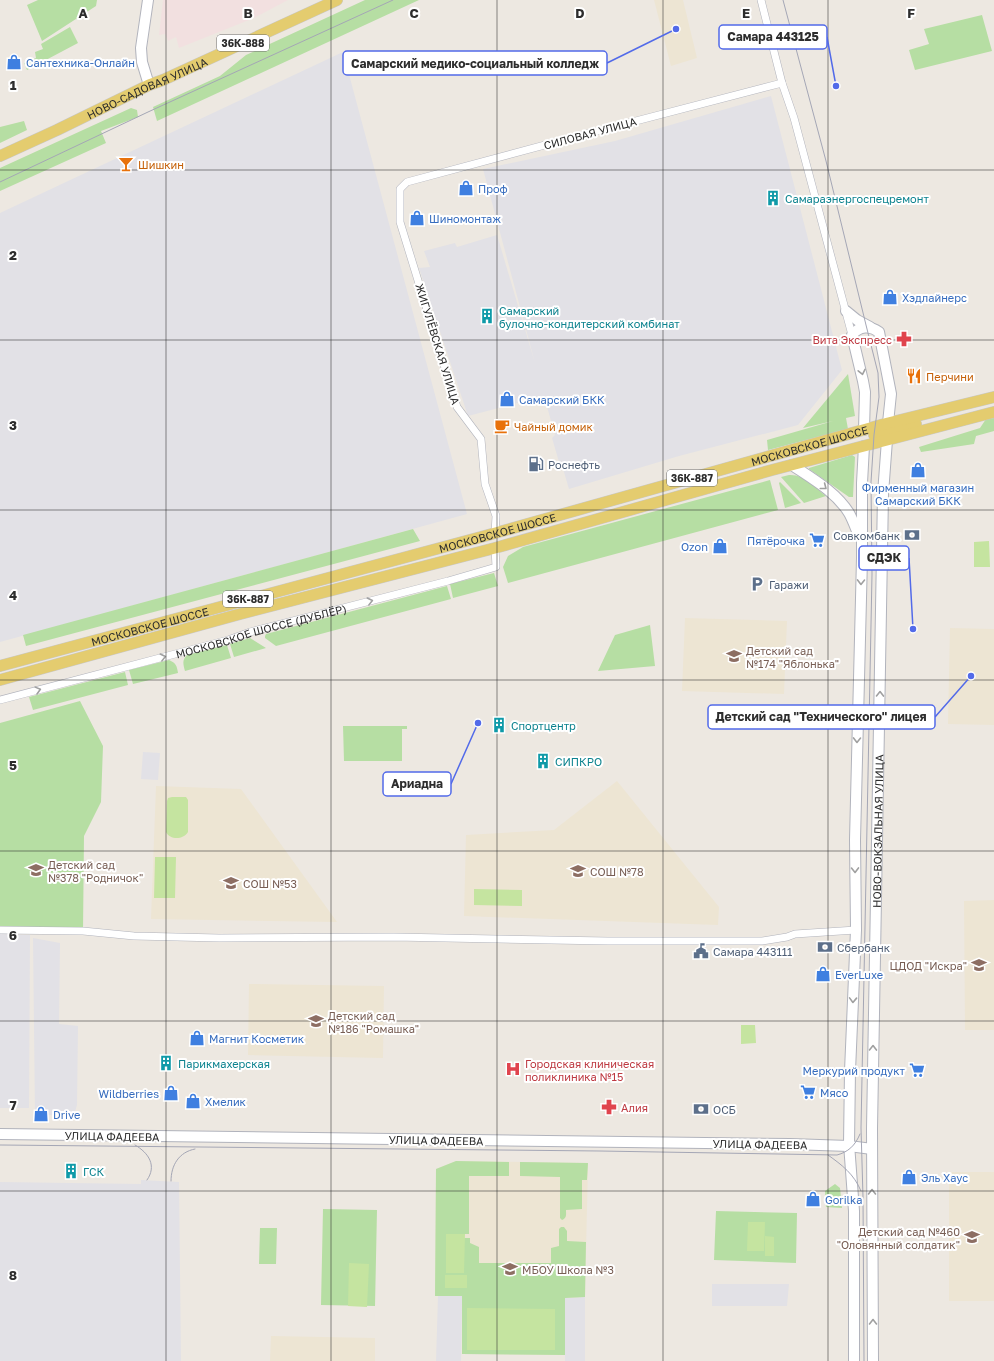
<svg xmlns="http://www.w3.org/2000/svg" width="994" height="1361" font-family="'Golos Text',sans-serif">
<rect width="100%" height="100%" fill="#ede8e1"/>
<path fill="#e2e1e6" d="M343 52 467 514 0 642V213Z
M771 96 842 370 798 425 679 456 569 489 561 462H559L552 438 555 435 544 396 468 416 419 268 430 267 424 251 455 243 457 247 497 235 535 363 483 169 615 141Z
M143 752 160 753 158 780 141 779Z
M0 934 30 935 29 1108H0Z
M33 938 60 943 59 1024 78 1026 77 1105 74 1115H35Z
M141 1180 179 1182 181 1361H0V1182L141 1184Z
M712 1284H789L787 1306H712Z
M438 1296H462L461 1361H436Z
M565 1297H585V1361H565Z"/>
<path fill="#ede5d3" d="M654 0H683L697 58 671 66Z
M685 618 787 621 784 694 682 691Z
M950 628 994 629V725L948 724Z
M617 781 719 907 718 925 464 916 466 835 554 830Z
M156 786 241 789 337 922 151 919Z
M994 900V1030H965L964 901Z
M249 984 384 986 383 1058 248 1055Z
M456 1161 588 1163 585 1297 565 1298V1355L462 1354V1296H435L436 1169Z
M949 1172H994V1301H949Z
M271 1336 375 1338V1361H270Z"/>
<path fill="#f2e0e0" d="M163 0H288L254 18 179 48 176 37 168 41 165 34 159 35Z"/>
<path fill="#b6dea3" d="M38 0H97L96 6 42 41 27 5Z
M365 0H419L157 121 153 107 220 76 246 55Z
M982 15 992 51 915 70 909 50 929 44 924 29Z
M70 27 78 43 27 70 24 63 36 58 35 52 43 49 41 44Z
M131 108 137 110 138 117 101 131 106 143 0 191V168Z
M24 121 27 130 0 143V127Z
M848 374 855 416 846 418 848 429 768 450 767 440 833 421 803 428Z
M994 418V431L976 436 974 444 921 452 919 447 980 428 986 419Z
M852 455 855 457 853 497H849L809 469V468Z
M789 475C804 474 815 487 826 496L804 503 781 477Z
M770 480 778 510 508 583 503 567 508 556 523 547Z
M780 482 801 503 785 508 779 483Z
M413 529 420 541 26 646 23 635Z
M494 573 498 586 453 598 450 584Z
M447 586 451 599 276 646 265 638V636L266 634Z
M650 625 655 666 598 671 615 635Z
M250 638 266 648 234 657 230 644Z
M227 645 231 658 185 671C183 664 182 660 187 655Z
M169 660C176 663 177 666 178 673L133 684 129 670Z
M125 672 128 685 33 710 29 697Z
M80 701 103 746 101 802 84 836 83 931 0 930V723Z
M343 726H407V729H402V761H344Z
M456 1161 509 1162V1176H469V1234H464V1238H470V1243L479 1247V1263H551V1248L559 1246V1229L561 1227H564L567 1231V1241L586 1242 585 1297 565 1298V1355L462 1354V1296H435L436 1169Z
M520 1162 588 1163 587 1180H582V1209L566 1210C566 1214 567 1218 562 1220L560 1218V1177L520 1176Z
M835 1184 840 1188 842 1208 826 1207 825 1191Z
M323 1209 377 1210 375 1306 321 1305Z
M716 1211 797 1213 796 1263 714 1260Z
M260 1228H277L276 1264H259Z"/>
<path fill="#c5e4a0" d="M989 541 990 567H974V542Z
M172 797H186L188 800V832C183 840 170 840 166 832L167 801 168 798Z
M155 857H176L175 898H154Z
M474 889 522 890V906L474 905Z
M741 1025H755L756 1043 741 1044Z
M748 1222H765L764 1251H747Z
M446 1234H465L464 1273H446Z
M765 1236 774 1237V1256H765Z
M349 1263 369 1264 367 1307 348 1306Z
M445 1275H467V1288H445Z
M467 1308 555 1309V1350H467Z"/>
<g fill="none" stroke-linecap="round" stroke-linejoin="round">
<g stroke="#b1b3bc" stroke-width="8">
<g id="street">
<path d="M761 0 782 83 794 118 852 335"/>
<path d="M495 533 496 516 485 484 481 439 457 407 400 222V189L407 182 582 135 782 83"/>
<path id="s1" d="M0 700 175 654 228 640 250 632 448 581 496 567 495 548"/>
<path d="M0 930 83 931 134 936 219 938 394 937 608 941H762L787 937 795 934 856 930"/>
</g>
</g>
<g stroke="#b1b3bc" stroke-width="12">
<g id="secondary">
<path d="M148 0 141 48 142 62 149 85"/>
<path d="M846 311 857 320 870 327"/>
<path d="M864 430 865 392 863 381 852 335C859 326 870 325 879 332L891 394 888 423"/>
<path d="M792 465C813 479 836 492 849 513 853 520 856 529 859 536"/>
<path d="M0 1134 790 1144 849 1146 872 1149"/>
<path d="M854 1361V1211L849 1144 850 1071 856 930 855 840 862 558V483L864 446"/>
<path id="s2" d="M873 1361 872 1129 883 494 887 440"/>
</g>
</g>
<g stroke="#c8c8c8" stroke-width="12">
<g id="primary">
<path id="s3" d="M0 156 57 130 149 85 163 80 337 0"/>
<path d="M874 435 916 424"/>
<path id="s4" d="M0 666 481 537 888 423 994 397"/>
<path d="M0 680 240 614 495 548 772 470 994 412"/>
</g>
</g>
<use href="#street" stroke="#fff" stroke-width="7"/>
<use href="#secondary" stroke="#fff" stroke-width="10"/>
<use href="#primary" stroke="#e4cc6f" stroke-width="11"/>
<path stroke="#a4a6b5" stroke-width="1" d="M783 0 826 161 866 325 878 373 879 397 874 435 871 482 872 574 861 1128 863 1197 864 1361
M0 182 148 112 393 0
M0 1145 600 1151 837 1155C848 1152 855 1146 860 1134
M135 1145C149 1153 157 1166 147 1180
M828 1155C842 1165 854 1174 861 1191
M171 1181C171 1165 179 1152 195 1149"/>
</g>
<defs><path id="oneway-chevron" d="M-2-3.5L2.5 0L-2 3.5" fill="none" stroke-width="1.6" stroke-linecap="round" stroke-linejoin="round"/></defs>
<g stroke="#a0a0a0">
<use href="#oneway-chevron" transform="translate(862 372) rotate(78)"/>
<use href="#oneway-chevron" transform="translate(824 487) rotate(38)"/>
<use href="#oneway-chevron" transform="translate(861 582) rotate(91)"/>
<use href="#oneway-chevron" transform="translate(370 601) rotate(-14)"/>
<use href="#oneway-chevron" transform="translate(163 657) rotate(-14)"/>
<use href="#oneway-chevron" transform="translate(38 690) rotate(-15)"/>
<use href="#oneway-chevron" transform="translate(880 694) rotate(-89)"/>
<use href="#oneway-chevron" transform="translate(857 740) rotate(91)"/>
<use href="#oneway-chevron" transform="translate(855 870) rotate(89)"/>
<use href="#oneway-chevron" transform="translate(853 1000) rotate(92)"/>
<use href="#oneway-chevron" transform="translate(873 1048) rotate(-89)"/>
<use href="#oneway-chevron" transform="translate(872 1192) rotate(-90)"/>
<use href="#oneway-chevron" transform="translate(873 1322) rotate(-90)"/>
</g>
<path fill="none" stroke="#2d2d2d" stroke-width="1" stroke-opacity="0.55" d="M166 0V1361M331 0V1361M497 0V1361M663 0V1361M828 0V1361M0 170H994M0 340H994M0 510H994M0 680H994M0 851H994M0 1021H994M0 1191H994"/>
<defs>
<g id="shop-bare" transform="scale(1.2)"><path d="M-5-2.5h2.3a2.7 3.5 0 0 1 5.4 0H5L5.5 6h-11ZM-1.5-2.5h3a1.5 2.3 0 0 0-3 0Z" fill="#3f7fe0" stroke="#fff" stroke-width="2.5" paint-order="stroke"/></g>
<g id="bar-bare" transform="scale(1.2)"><path d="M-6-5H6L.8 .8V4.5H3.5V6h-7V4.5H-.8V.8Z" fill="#e8710a" stroke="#fff" stroke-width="2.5" paint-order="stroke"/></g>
<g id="building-bare" transform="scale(1.2)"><path d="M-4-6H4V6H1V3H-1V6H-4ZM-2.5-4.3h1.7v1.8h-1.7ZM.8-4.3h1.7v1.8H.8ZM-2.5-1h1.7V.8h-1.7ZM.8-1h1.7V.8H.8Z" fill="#0f9aa8" stroke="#fff" stroke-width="2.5" paint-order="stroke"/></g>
<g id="pharmacy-bare" transform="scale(1.2)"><path d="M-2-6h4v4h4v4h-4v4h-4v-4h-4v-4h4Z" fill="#e0444e" stroke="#fff" stroke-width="2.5" paint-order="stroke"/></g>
<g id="restaurant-bare" transform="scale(1.2)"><path d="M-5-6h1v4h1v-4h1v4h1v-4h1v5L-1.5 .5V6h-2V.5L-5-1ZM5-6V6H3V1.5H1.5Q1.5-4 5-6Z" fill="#e8710a" stroke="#fff" stroke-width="2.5" paint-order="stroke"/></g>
<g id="cafe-bare" transform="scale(1.2)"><path d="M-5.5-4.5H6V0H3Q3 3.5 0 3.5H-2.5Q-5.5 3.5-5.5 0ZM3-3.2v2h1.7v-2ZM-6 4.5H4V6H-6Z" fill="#e8710a" stroke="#fff" stroke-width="2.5" paint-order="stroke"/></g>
<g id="fuel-bare" transform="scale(1.2)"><path d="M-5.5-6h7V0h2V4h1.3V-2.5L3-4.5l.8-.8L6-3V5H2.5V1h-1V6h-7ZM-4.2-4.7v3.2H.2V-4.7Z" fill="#5c6f8a" stroke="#fff" stroke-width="2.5" paint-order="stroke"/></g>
<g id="bank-bare" transform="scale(1.2)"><path d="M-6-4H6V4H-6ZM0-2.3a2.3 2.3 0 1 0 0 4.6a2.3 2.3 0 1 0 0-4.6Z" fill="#5c6f8a" stroke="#fff" stroke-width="2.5" paint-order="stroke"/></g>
<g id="supermarket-bare" transform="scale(1.2)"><path d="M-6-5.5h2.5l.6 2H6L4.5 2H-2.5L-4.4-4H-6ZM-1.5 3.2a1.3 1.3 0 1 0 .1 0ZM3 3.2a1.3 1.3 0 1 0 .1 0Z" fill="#3f7fe0" stroke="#fff" stroke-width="2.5" paint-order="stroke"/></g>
<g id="parking-bare" transform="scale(1.2)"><path d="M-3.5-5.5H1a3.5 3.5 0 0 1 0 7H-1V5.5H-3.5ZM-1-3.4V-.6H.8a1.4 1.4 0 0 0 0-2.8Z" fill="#5c6f8a" stroke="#fff" stroke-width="2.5" paint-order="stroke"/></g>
<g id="school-bare" transform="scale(1.2)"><path d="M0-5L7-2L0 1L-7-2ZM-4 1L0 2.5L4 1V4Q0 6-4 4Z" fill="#8d6e63" stroke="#fff" stroke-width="2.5" paint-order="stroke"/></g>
<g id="civic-bare" transform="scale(1.2)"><path d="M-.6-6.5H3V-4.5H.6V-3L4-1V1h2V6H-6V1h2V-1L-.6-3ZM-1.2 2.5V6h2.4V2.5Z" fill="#5c6f8a" stroke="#fff" stroke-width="2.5" paint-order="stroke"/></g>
<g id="hospital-bare" transform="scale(1.2)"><path d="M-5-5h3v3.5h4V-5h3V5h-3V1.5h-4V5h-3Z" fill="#e0444e" stroke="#fff" stroke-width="2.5" paint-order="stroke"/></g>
</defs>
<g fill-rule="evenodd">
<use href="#shop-bare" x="14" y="62"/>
<use href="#bar-bare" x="126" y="164"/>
<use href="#shop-bare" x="466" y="188"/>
<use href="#building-bare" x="773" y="198"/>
<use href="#shop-bare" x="417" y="218"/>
<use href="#shop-bare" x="890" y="297"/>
<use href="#building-bare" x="487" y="316"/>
<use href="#pharmacy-bare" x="904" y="339"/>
<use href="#restaurant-bare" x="914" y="376"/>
<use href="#shop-bare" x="507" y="399"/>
<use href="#cafe-bare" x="502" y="426"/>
<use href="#fuel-bare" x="536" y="464"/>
<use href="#shop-bare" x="918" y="470"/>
<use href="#bank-bare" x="912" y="535"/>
<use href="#supermarket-bare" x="817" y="540"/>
<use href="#shop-bare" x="720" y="546"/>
<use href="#parking-bare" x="757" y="584"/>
<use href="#school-bare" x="734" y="656"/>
<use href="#building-bare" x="499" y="725"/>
<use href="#building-bare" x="543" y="761"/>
<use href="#school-bare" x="36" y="870"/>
<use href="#school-bare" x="578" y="871"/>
<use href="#school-bare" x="231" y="883"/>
<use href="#bank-bare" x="825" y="947"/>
<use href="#civic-bare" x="701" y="951"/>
<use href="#school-bare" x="979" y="965"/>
<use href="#shop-bare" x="823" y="974"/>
<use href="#school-bare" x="316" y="1021"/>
<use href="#shop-bare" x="197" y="1038"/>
<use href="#building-bare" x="166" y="1063"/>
<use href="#hospital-bare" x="513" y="1069"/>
<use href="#supermarket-bare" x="917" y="1070"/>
<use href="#supermarket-bare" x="808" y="1092"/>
<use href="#shop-bare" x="171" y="1093"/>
<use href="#shop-bare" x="193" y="1101"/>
<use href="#pharmacy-bare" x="609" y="1107"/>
<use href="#bank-bare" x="701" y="1109"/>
<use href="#shop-bare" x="41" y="1114"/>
<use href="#building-bare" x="71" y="1171"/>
<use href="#shop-bare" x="909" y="1177"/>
<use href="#shop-bare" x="813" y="1199"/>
<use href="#school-bare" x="972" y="1237"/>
<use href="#school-bare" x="510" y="1269"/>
</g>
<g text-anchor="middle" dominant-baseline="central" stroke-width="4" stroke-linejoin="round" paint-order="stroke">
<g fill="#fff" stroke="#6c6c6c" stroke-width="1">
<rect x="217" y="35" width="52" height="16" rx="3"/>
<rect x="667" y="470" width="50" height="16" rx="3"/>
<rect x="223" y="591" width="50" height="16" rx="3"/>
</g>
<g font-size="10" font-weight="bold" fill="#2d2d2d">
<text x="243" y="43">36К-888</text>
<text x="692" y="478">36К-887</text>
<text x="248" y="599">36К-887</text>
</g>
<g font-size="11" fill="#366cbe" stroke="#fff" text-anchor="start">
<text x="26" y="62">Сантехника-Онлайн</text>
<text x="478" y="188">Проф</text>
<text x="429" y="218">Шиномонтаж</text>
<text x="902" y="297">Хэдлайнерс</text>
<text x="519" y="399">Самарский БКК</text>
<text x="918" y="487" text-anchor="middle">Фирменный магазин<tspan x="918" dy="13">Самарский БКК</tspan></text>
<text x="805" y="540" text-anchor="end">Пятёрочка</text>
<text x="708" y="546" text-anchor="end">Ozon</text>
<text x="835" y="974">EverLuxe</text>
<text x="209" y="1038">Магнит Косметик</text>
<text x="905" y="1070" text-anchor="end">Меркурий продукт</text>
<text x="820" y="1092">Мясо</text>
<text x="159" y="1093" text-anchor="end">Wildberries</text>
<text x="205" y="1101">Хмелик</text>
<text x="53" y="1114">Drive</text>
<text x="921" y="1177">Эль Хаус</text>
<text x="825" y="1199">Gorilka</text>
</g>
<g font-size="11" fill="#2d2d2d" stroke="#fff">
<text stroke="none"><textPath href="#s3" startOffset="162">НОВО-САДОВАЯ УЛИЦА</textPath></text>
<text transform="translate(590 133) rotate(-15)">СИЛОВАЯ УЛИЦА</text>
<text transform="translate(438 344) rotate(73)">ЖИГУЛЁВСКАЯ УЛИЦА</text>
<text stroke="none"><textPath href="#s4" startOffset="839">МОСКОВСКОЕ ШОССЕ</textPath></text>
<text stroke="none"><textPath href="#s4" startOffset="515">МОСКОВСКОЕ ШОССЕ</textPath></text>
<text stroke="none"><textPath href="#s4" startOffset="155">МОСКОВСКОЕ ШОССЕ</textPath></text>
<text stroke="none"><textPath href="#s1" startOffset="270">МОСКОВСКОЕ ШОССЕ (ДУБЛЁР)</textPath></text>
<text stroke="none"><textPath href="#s2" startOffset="530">НОВО-ВОКЗАЛЬНАЯ УЛИЦА</textPath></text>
<text transform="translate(112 1136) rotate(1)">УЛИЦА ФАДЕЕВА</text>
<text transform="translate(436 1140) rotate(1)">УЛИЦА ФАДЕЕВА</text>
<text transform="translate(760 1144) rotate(1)">УЛИЦА ФАДЕЕВА</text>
</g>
<g font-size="11" fill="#c56008" stroke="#fff" text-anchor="start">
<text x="138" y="164">Шишкин</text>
<text x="926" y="376">Перчини</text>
<text x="514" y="426">Чайный домик</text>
</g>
<g font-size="11" fill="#0d838f" stroke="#fff" text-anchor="start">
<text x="785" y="198">Самараэнергоспецремонт</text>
<text x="499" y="310">Самарский<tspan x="499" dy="13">булочно-кондитерский комбинат</tspan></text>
<text x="511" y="725">Спортцентр</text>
<text x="555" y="761">СИПКРО</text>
<text x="178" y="1063">Парикмахерская</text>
<text x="83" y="1171">ГСК</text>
</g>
<g font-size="11" fill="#be3a42" stroke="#fff" text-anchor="start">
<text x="892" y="339" text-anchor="end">Вита Экспресс</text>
<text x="525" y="1063">Городская клиническая<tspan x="525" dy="13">поликлиника №15</tspan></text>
<text x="621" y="1107">Алия</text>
</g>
<g font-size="11" fill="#4e5e75" stroke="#fff" text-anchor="start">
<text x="548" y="464">Роснефть</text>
<text x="900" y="535" text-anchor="end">Совкомбанк</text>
<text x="769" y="584">Гаражи</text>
<text x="837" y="947">Сбербанк</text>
<text x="713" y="951">Самара 443111</text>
<text x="713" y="1109">ОСБ</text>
</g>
<g font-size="11" fill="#785e54" stroke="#fff" text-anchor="start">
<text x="746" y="650">Детский сад<tspan x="746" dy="13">№174 "Яблонька"</tspan></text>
<text x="48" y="864">Детский сад<tspan x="48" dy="13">№378 "Родничок"</tspan></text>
<text x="590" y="871">СОШ №78</text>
<text x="243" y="883">СОШ №53</text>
<text x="967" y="965" text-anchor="end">ЦДОД "Искра"</text>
<text x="328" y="1015">Детский сад<tspan x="328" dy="13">№186 "Ромашка"</tspan></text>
<text x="960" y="1231" text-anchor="end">Детский сад №460<tspan x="960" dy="13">"Оловянный солдатик"</tspan></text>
<text x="522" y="1269">МБОУ Школа №3</text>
</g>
</g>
<g font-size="13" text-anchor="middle" font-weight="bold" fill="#2d2d2d" stroke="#fff" stroke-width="4" stroke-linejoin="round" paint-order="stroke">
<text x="83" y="18">A</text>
<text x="248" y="18">B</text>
<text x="414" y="18">C</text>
<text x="580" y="18">D</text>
<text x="746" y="18">E</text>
<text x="911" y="18">F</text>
<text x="13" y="90">1</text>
<text x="13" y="260">2</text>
<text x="13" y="430">3</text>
<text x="13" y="600">4</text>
<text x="13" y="770">5</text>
<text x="13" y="940">6</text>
<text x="13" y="1110">7</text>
<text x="13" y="1280">8</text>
</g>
<path fill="none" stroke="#526ae9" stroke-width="1.5" d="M836 86L827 37M676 29L607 63M913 629L909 558M971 676L935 717M478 723L451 784"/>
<g fill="#526ae9" stroke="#fff" stroke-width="1.5">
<circle cx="836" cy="86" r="4"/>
<circle cx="676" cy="29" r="4"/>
<circle cx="913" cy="629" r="4"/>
<circle cx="971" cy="676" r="4"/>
<circle cx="478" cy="723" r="4"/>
</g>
<g fill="#fff" stroke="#526ae9" stroke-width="1.5">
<rect x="719" y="25" width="108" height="24" rx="4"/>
<rect x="343" y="51" width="264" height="24" rx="4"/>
<rect x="859" y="546" width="50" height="24" rx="4"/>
<rect x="708" y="705" width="227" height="24" rx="4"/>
<rect x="383" y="772" width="68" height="24" rx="4"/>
</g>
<g font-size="12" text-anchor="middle" font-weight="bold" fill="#2d2d2d">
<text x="773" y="41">Самара 443125</text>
<text x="475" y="68">Самарский медико-социальный колледж</text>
<text x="884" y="562">СДЭК</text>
<text x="821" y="721">Детский сад "Технического" лицея</text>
<text x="417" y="788">Ариадна</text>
</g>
</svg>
